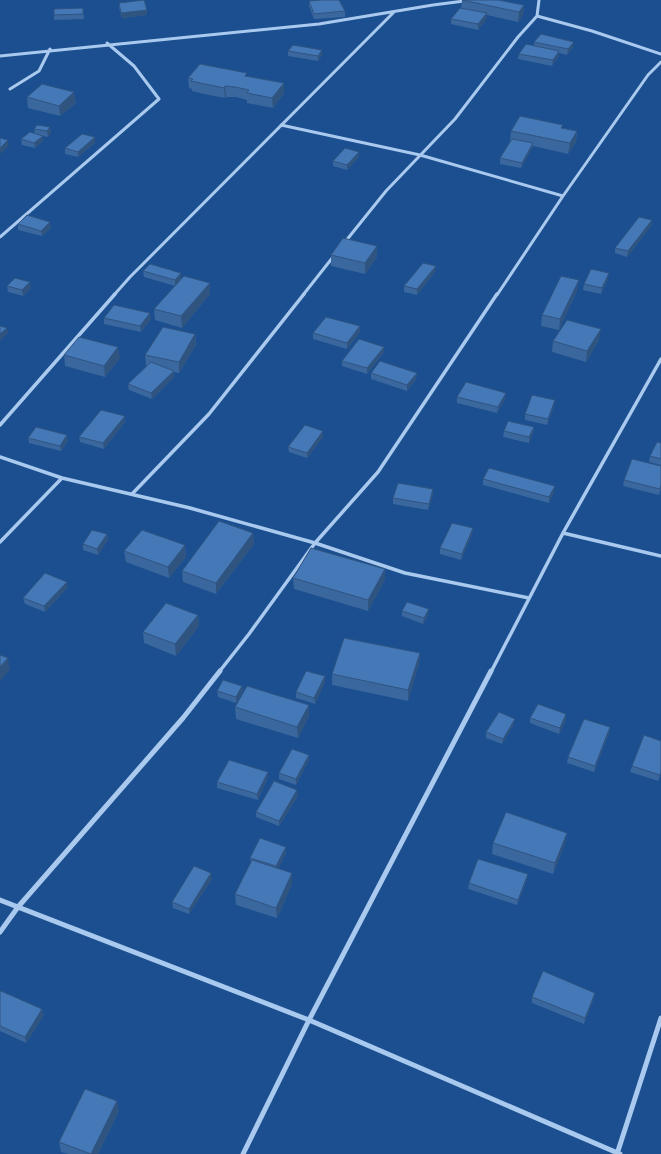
<svg xmlns="http://www.w3.org/2000/svg" width="661" height="1154" font-family="'DM Sans',sans-serif">
<rect width="100%" height="100%" fill="#1b4f8f"/>
<g fill="none" stroke-linecap="round" stroke-linejoin="round">
<path stroke="#a9c9ee" stroke-width="3" d="M539 0 537 16 592 31 661 54
M0 56 319 24 433 5 472 0
M10 89 39 71 50 49
M281 125 420 155 563 196
M0 237 159 99 134 66 107 43
M345 242 386 191 455 119 518 37 537 16
M114 295 130 277 394 12
M303 295 333 257
M497 295 563 196 648 75 661 62"/>
<path stroke="#a9c9ee" stroke-width="3.5" d="M0 425 115 294
M0 457 62 478 190 508 315 543 405 573 529 598
M132 494 209 414 304 294
M563 533 661 556
M0 542 62 478
M219 672 249 634 315 543 378 472 497 294
M491 672 563 533 661 359"/>
<path stroke="#a9c9ee" stroke-width="5" d="M0 900 309 1020 620 1154
M0 932 18 907 183 718 220 671
M243 1154 309 1020 491 671
M617 1154 661 1018"/>
</g>
<path fill="#3a679d" d="M462 0 524 5 523 15 518 22 487 15V18L478 30 451 24V19L461 8Z
M309 1 345 11V17L314 19 309 6Z
M119 3 147 10V15L122 18 119 8Z
M83 8 84 19 54 20V15Z
M534 42 573 47 567 55 559 53V56L552 66 518 59 519 54 534 46Z
M322 50V55L318 61 288 56V51Z
M247 76 284 83V93L273 108 247 103V100L236 97H226L225 98 204 94 192 91V89L189 88 188 78Z
M27 97 76 103 60 116 28 108Z
M563 128 577 131 576 142 568 154 533 146 532 148 521 168 500 164V158L510 141 511 131Z
M34 129 51 132 48 137 43 136V141L35 148 22 145 21 139 35 133Z
M95 137V143L78 157 65 154V148Z
M359 152V157L347 170 333 166V161Z
M652 220 651 226 627 257 615 253V248Z
M50 222 51 228 42 236 18 230V224Z
M331 255 377 257 365 274 331 266Z
M143 271 181 273 175 286 144 277Z
M435 272 417 295 404 292V286Z
M608 279 601 294 583 290 584 284Z
M7 286 31 288 23 296 8 292Z
M577 291 559 330 541 326 542 315Z
M210 294 182 328 155 320 154 309Z
M104 318 151 319 141 332 104 324Z
M360 332 347 349 313 339V333Z
M195 334 196 345 179 373 174 372V377L152 399 129 390 128 384 147 366H146L145 355Z
M599 340 586 362 552 352 553 341Z
M384 347V352L367 374 342 366V361Z
M64 355 120 358 105 377 65 366Z
M371 373H417L416 379 407 391 371 379Z
M506 393 505 399 497 413 457 403V397Z
M554 406 547 425 525 420V414Z
M125 422 104 449 80 442 79 437Z
M534 427 533 433 529 443 503 437 504 431Z
M323 431V437L307 458 289 452 288 447Z
M28 438 68 441 61 451 29 443Z
M661 443V465L649 462 650 456Z
M483 479 554 492 549 503 483 485Z
M624 480 661 488 659 495 623 486Z
M433 489V495L428 510 393 504V498Z
M473 528 472 534 461 560 440 554V548Z
M253 533 254 544 216 594 183 582 182 571Z
M107 534 108 540 98 555 83 550V544Z
M185 545 186 557 169 578 126 562 124 551Z
M293 578 385 580 368 611 294 589Z
M68 587 45 612 25 604 23 598Z
M402 611 428 615 423 624 402 616Z
M198 615 199 626 176 656 144 643 143 632Z
M420 653 419 664 408 701 332 685V674Z
M325 682 315 704 296 698V692Z
M242 686 243 691 236 703 218 697 217 691Z
M309 705V716L298 738 236 719 235 707Z
M530 718 566 720 559 734 530 723Z
M514 724 502 744 486 738V732Z
M610 727 609 733 594 772 567 763 568 757Z
M661 741V773L658 781 630 772 632 766Z
M309 760 296 785 279 779V773Z
M268 777 258 800 217 788V782Z
M298 796 279 826 256 817V812Z
M493 843 565 844 553 874 492 854Z
M286 853 278 869 292 884 277 918 236 905 235 894 251 862 250 858Z
M212 879 189 914 173 908 172 902Z
M527 880 517 905 468 889 469 883Z
M0 992 44 1015 26 1043 0 1031Z
M532 997 594 998 584 1024 532 1003Z
M119 1111 98 1154H68L61 1152 59 1142Z"/>
<path fill="#305480" d="M524 5 523 15 518 22 519 12Z
M147 10V15L122 18 121 13Z
M487 13V18L478 30V24Z
M574 42 573 47 567 55 568 49Z
M322 50V55L318 61V56Z
M559 51V56L552 66 553 60Z
M284 83V93L273 108 272 98Z
M225 86 226 97 225 98 224 88Z
M74 92 76 103 60 116 59 106Z
M50 127 51 132 48 137 47 131Z
M577 131 576 142 568 154 570 143Z
M43 136V141L35 148 34 143Z
M95 137V143L78 157V152Z
M8 140 9 146 0 154V148Z
M533 143 532 148 521 168 522 163Z
M359 152V157L347 170V165Z
M652 220 651 226 627 257 628 251Z
M50 222 51 228 42 236 41 231Z
M377 246V257L365 274V263Z
M436 266 435 272 417 295V289Z
M181 273V279L175 286V280Z
M609 273 608 279 601 294 602 288Z
M579 280 577 291 559 330 560 319Z
M30 282 31 288 23 296 22 290Z
M210 283V294L182 328 181 316Z
M150 313 151 319 141 332 140 326Z
M360 326V332L347 349V343Z
M7 328 8 333 0 341V334Z
M601 329 599 340 586 362 587 351Z
M195 334 196 345 179 373V362Z
M118 347 120 358 105 377 104 366Z
M384 347V352L367 374V368Z
M174 371V377L152 399 151 393Z
M417 373 416 379 407 391V385Z
M506 393 505 399 497 413 498 407Z
M555 400 554 406 547 425 548 419Z
M125 416V422L104 449 103 443Z
M534 427 533 433 529 443V437Z
M323 431V437L307 458V453Z
M67 435 68 441 61 451 60 446Z
M555 486 554 492 549 503V497Z
M433 489V495L428 510 429 504Z
M473 528 472 534 461 560 462 554Z
M253 533 254 544 216 594V583Z
M107 534 108 540 98 555 97 549Z
M185 545 186 557 169 578 168 567Z
M385 569V580L368 611V600Z
M67 582 68 587 45 612 44 606Z
M429 609 428 615 423 624 424 618Z
M198 615 199 626 176 656 175 644Z
M420 653 419 664 408 701V690Z
M8 658 10 669 0 682V667Z
M325 676V682L315 704 314 698Z
M242 686 243 691 236 703V697Z
M309 705V716L298 738 297 727Z
M566 714V720L559 734 560 728Z
M515 719 514 724 502 744 503 739Z
M610 727 609 733 594 772 595 766Z
M309 755V760L296 785V779Z
M268 772V777L258 800 257 794Z
M297 790 298 796 279 826V821Z
M567 833 565 844 553 874 555 863Z
M286 847V853L277 872 276 866Z
M211 873 212 879 189 914V909Z
M292 873V884L277 918 276 908Z
M528 874 527 880 517 905 518 900Z
M595 993 594 998 584 1024 585 1018Z
M42 1009 44 1015 26 1043 25 1037Z
M117 1101 119 1111 98 1154H91Z"/>
<path fill="#4478b7" stroke="#305480" d="M144 0 147 10 121 13 119 3Z
M321 0H339L345 11 314 14 309 1Z
M462 0H498L524 5 519 12Z
M83 8V14L54 15V9Z
M460 8 487 13 478 24 451 19Z
M541 34 574 42 568 49 534 42Z
M526 44 559 51 553 60 519 54Z
M293 45 322 50 318 56 288 51Z
M200 64 247 73 245 76 284 83 272 98 247 93 249 90 235 87 225 86 224 88 191 81 193 79 188 78Z
M42 84 74 92 59 106 27 97Z
M520 116 563 125 561 128 577 131 570 143 511 131Z
M37 125 50 127 47 131 34 129Z
M30 132 43 136 34 143 21 139Z
M82 134 95 137 78 152 65 148Z
M0 138 8 140 0 148Z
M512 139 533 143 522 163 500 158Z
M345 148 359 152 347 165 333 161Z
M27 215 50 222 41 231 18 224Z
M639 217 652 220 628 251 615 248Z
M343 238 377 246 365 263 331 255Z
M423 263 436 266 417 289 404 286Z
M150 264 181 273 175 280 143 271Z
M591 269 609 273 602 288 584 284Z
M184 276 210 283 181 316 154 309Z
M561 276 579 280 560 319 542 315Z
M15 278 30 282 22 290 7 286Z
M114 305 150 313 140 326 104 318Z
M326 317 360 326 347 343 313 333Z
M567 320 601 329 587 351 553 341Z
M0 326 7 328 0 334Z
M163 327 195 334 179 362 145 355Z
M79 337 118 347 104 366 64 355Z
M359 339 384 347 367 368 342 361Z
M380 361 417 373 407 385 371 373Z
M151 362 174 371 151 393 128 384Z
M466 382 506 393 498 407 457 397Z
M532 395 555 400 548 419 525 414Z
M101 410 125 416 103 443 79 437Z
M508 421 534 427 529 437 504 431Z
M305 425 323 431 307 453 288 447Z
M36 427 67 435 60 446 28 438Z
M657 442 661 443V459L650 456Z
M632 459 661 466V485L660 489 624 480Z
M489 468 555 486 549 497 483 479Z
M398 483 433 489 429 504 393 498Z
M219 521 253 533 216 583 182 571Z
M452 523 473 528 462 554 440 548Z
M92 530 107 534 97 549 83 544Z
M142 530 185 545 168 567 124 551Z
M311 548 385 569 368 600 293 578Z
M45 573 67 582 44 606 23 598Z
M407 602 429 609 424 618 402 611Z
M166 603 198 615 175 644 143 632Z
M344 638 420 653 408 690 332 674Z
M0 655 8 658 0 667Z
M306 671 325 676 314 698 296 692Z
M223 680 242 686 236 697 217 691Z
M247 686 309 705 297 727 235 707Z
M538 704 566 714 560 728 530 718Z
M499 712 515 719 503 739 486 732Z
M584 719 610 727 595 766 568 757Z
M644 735 661 741V771L660 775 632 766Z
M292 749 309 755 296 779 279 773Z
M229 760 268 772 257 794 217 782Z
M274 781 297 790 279 821 256 812Z
M506 812 567 833 555 863 493 843Z
M260 838 286 847 276 866 250 858Z
M478 859 528 874 518 900 469 883Z
M252 860 292 873 276 908 235 894Z
M194 866 211 873 189 909 172 902Z
M543 971 595 993 585 1018 532 997Z
M1 991 42 1009 25 1037 0 1026V992Z
M85 1089 117 1101 91 1154 59 1142Z"/>
</svg>
